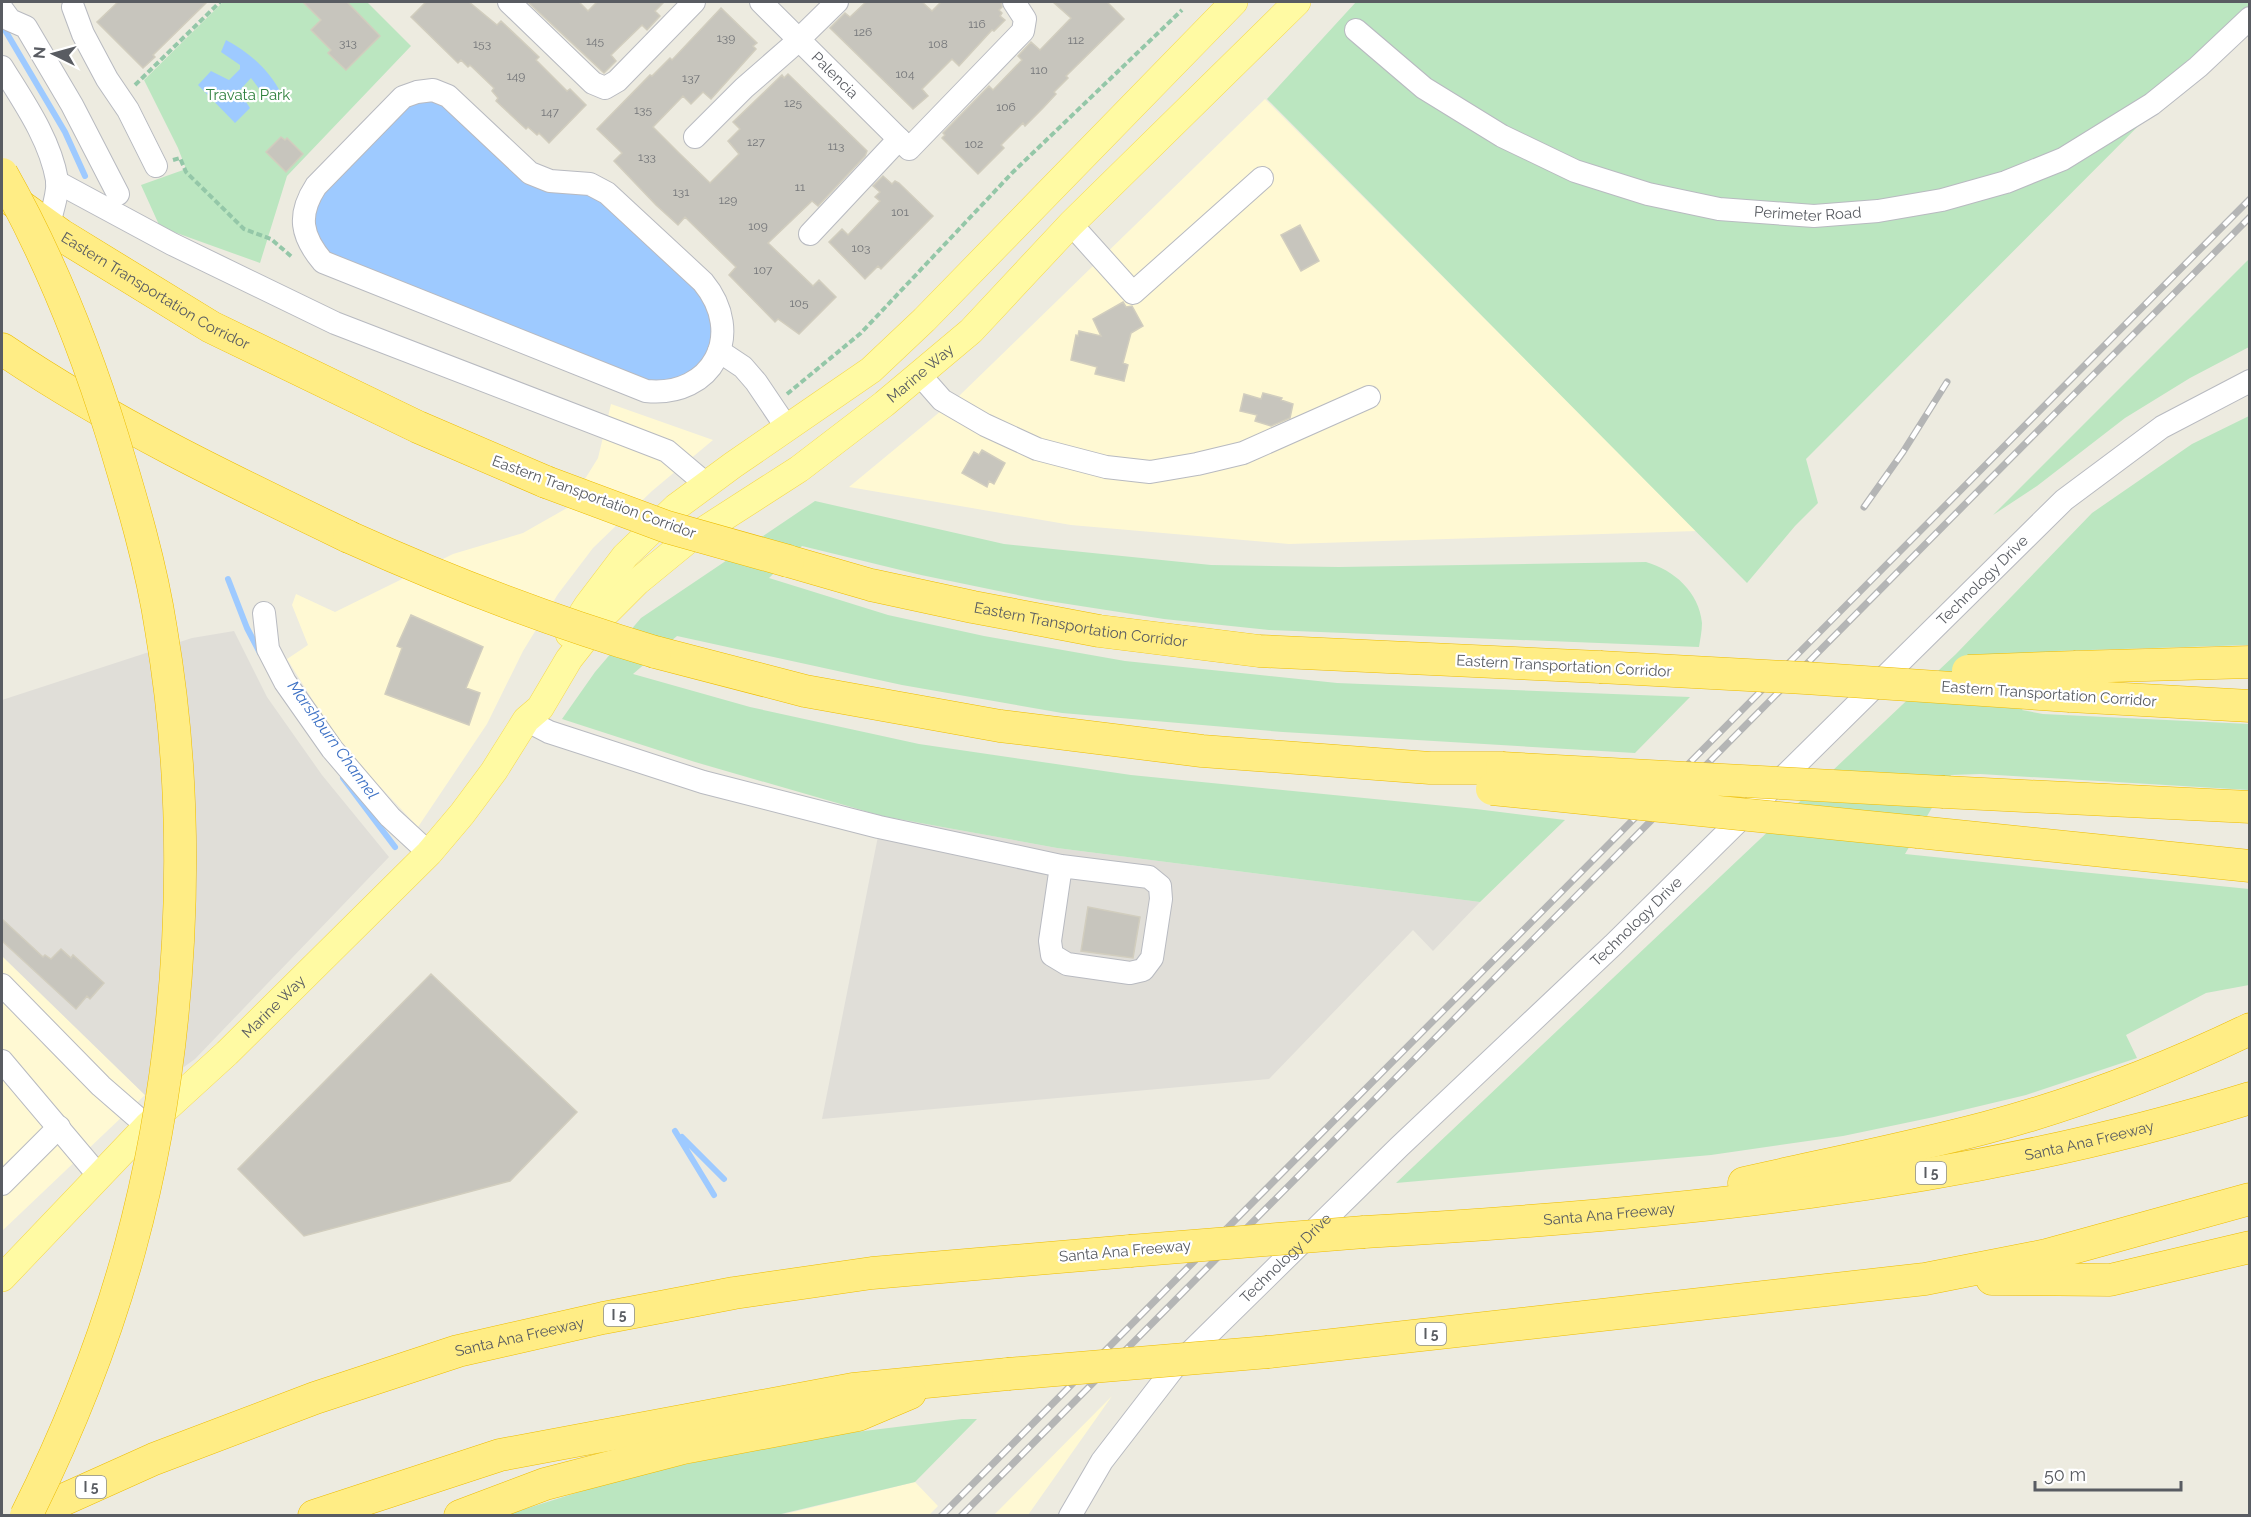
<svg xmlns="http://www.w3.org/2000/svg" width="2251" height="1517" font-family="Raleway,sans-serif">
<rect width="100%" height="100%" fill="#edebe0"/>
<path fill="#fff9d3" d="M1265 99 1697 531 1289 544 1071 525 849 487 959 396Z
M611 404 713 440 652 491 593 548 558 594 523 651 487 724 418 827 340 744 287 659 308 645 292 605 296 594 335 612 453 554 523 533 567 508 598 458Z
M2 956 145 1095 2 1231Z
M1112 1396 1028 1515H994Z
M915 1482 938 1506 929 1515 777 1516Z"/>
<path fill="#e0ded8" d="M234 631 267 697 322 775 389 857 195 1059 145 1095 2 956V700L192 638Z
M882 816 1057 848 1480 902 1433 951 1413 930 1269 1079 822 1119Z"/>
<path fill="#bbe6c0" d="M223 2H367L411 46 287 176 260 263 160 227 141 185 186 169 178 148 144 80Z
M1356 2H2249V15L1806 459 1818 503 1795 526 1747 583 1267 99Z
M2249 259V347L2190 378 2125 418 2037 486 1993 515Z
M2249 416V645L2058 651 2022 710 2043 714 2249 724V790L1980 774 1951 775 1905 854 2249 889V985L2206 993 2126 1035 2137 1058 2026 1095 1934 1117 1843 1136 1711 1155 1396 1183 1956 654 2092 513 2192 444Z
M815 501 1004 544 1211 565 1339 567 1646 562C1674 570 1699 592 1702 623 1702 631 1700 640 1699 647L1269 630 1164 619 1042 600 921 575 802 546 769 578 888 615 984 636 1125 661 1337 683 1690 697 1635 753 1283 732 1062 713 902 685 677 636 633 674 750 707 919 744 1131 775 1476 809 1565 820 1480 902 1057 848 882 816 695 762 562 719 595 672 641 618Z
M962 1419H977L915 1482 777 1515 502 1516 627 1477 807 1438Z"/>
<path fill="#9ecaff" d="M226 40C249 52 269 70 281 93L267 99 251 78 239 91 250 108 235 123 198 85 211 71 229 80 240 69V65L221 52Z
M425 98 441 101 529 183 597 196 705 294 714 316 713 343 704 363 688 375 655 384 336 260 314 237 313 213 321 193 410 103Z"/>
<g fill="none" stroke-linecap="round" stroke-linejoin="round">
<path stroke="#9ecaff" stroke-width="6" d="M2 25 65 132 85 176
M228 579 247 628 260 653
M343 778 395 847
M675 1131 714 1195
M682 1137 724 1179"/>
</g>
<path fill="#c7c5bd" stroke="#d1cdbe" stroke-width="1.5" d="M118 2H207L153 55 155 57 143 68 97 22Z
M303 2H347L380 36 346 70 328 53 331 50 311 30 321 20Z
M426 2H469L497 25 501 21 539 57 536 60 567 91 570 89 586 105 549 143 539 133 537 135 528 127 526 129 496 101 498 98 492 91 494 88 470 65 468 67 461 60 458 63 411 17Z
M528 2H579L588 11 597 2H664L655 11 660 16 647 30 642 25 611 55 616 61 604 73Z
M866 2H922L932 11 941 2H1001L1002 7 999 10 1002 13 1000 16 1005 20 994 31 992 30 959 66 952 59 922 89 928 96 913 109 830 28 845 13 850 17Z
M1053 2H1107L1124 19 1066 76 1068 78 1054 92 1056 94 1043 108 1025 126 1023 123 1001 145 1004 148 978 174 942 138 945 135 943 133 989 86 993 90 1022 60 1018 56 1031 42 1040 50 1071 18Z
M721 8 757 43 753 46 756 49 711 99 703 92 691 104 683 96 653 127 679 153 710 183 739 154 728 141 740 129 733 122 782 75 784 78 788 74 867 151 865 156 818 206 812 201 768 243 813 286 819 280 836 297 799 334 778 319 775 322 729 275 736 267 685 217 678 225 656 205 614 161 622 153 597 129 650 75 652 76 670 58 672 60Z
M281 137 285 140 287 138 303 154 286 172 266 152Z
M883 176 892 184 895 181 899 183 933 216 881 269 878 266 865 279 829 242 842 229 848 235 880 201 875 197 880 192 873 186Z
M1300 225 1319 261 1301 271 1281 235Z
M1123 302 1126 307 1132 306 1143 326 1131 333 1123 363 1128 365 1124 381 1095 374 1097 367 1071 360 1076 335 1078 336 1079 331 1101 336 1093 319Z
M1263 393 1282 398 1281 400 1293 404 1290 418 1271 426 1255 421 1257 415 1240 411 1244 394 1261 399Z
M982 450 1005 463 994 484 989 481 987 487 962 473 974 452 979 455Z
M411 615 483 647 466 688 480 693 469 725 385 694 402 648 397 646Z
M1088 907 1140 917 1133 958 1081 951Z
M2 919 43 957 45 955 51 959 61 949 71 958 73 955 104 983 90 999 87 996 76 1009 2 941Z
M431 974 577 1112 510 1181 304 1236 238 1169Z"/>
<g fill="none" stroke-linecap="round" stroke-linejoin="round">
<g stroke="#b8bac0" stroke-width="24">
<g id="minor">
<path d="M509 2 593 83 605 88 617 81 694 2"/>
<path id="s1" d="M761 2 909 149 1023 31 1025 19 1014 2"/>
<path d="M73 7 83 34 107 79 128 110 156 166"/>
<path d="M2 9 10 20 26 27 72 105 118 194"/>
<path id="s2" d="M1356 30 1424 88 1502 136 1575 171 1648 194 1719 209 1814 216 1878 211 1942 200 2006 182 2063 159 2152 104 2198 67 2250 18"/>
<path d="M2 67C23 101 50 139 57 180 59 193 51 213 49 226"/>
<path d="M433 90 448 96 530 173 550 181 590 184 607 193 703 282C746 334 713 398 646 391L323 262C301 236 297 215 316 186L403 97 417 92Z"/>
<path d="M695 137 744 88 791 47 837 2"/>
<path d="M57 182 172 244 335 323 667 451 706 484"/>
<path d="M1071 224 1133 293 1262 178"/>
<path d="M810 234 899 139"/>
<path d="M719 351 743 367 756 382 787 428"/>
<path d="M920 375 942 400 985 425 1037 449 1106 467 1150 472 1197 464 1243 453 1369 397"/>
<path d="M264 613 268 649 285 682 332 749 390 817 429 853"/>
<path d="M526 720 549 732 703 782 879 827 1061 866 1149 877 1160 886 1161 899 1152 958 1143 970 1130 973 1067 964 1052 955 1050 941 1061 866"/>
<path d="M2 985 101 1086 147 1126"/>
<path d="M2 1061 99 1176"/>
<path d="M2 1184 59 1127"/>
<path id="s3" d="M1070 1516 1102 1461 1173 1369 1399 1147 1613 945 2064 500 2162 427 2250 381"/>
</g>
</g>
<g stroke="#f5d950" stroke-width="28">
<g id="major">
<path d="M569 634 587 606 625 556 676 507 733 465 871 370 924 320 1234 2"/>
<path id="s4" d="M2 1278 147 1126 227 1053 429 853 462 814 494 771 526 720 540 708 569 659 603 616 637 582 687 541 799 469 884 404 971 331 1071 224 1297 2"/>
</g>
</g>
<g stroke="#edbc00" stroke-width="33">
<g id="highway">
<path id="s5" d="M12 200 61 235 211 327 418 427 546 482"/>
<path d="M2 349C111 423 230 480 349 537"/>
<path id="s6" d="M788 561 871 585 973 607 1099 631 1259 651 1600 667"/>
<path d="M655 652 805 691 1000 726 1202 751 1430 768H1502"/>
<path d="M2076 667 2250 662"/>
<path d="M2070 696 2250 706"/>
<path d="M1944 792 2250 807"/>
<path d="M1918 832 2250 866"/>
<path d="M1744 1183C1824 1165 1905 1149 1985 1128 2076 1104 2165 1070 2250 1029"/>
<path id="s7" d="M1364 1232C1661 1215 1964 1187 2250 1098"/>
<path d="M1992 1279 2110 1280 2250 1247"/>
<path d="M1268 1352 1925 1279 2047 1255 2250 1199"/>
<path id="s8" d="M27 1516 154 1459 315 1398 458 1351 603 1318 734 1293 872 1273 1130 1251"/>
<path d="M314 1516 500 1455 853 1389 1008 1374"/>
<path d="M460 1516 545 1484 683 1448 858 1415 910 1393"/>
</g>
</g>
<path stroke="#94c7a8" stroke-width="4" stroke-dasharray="6 3" stroke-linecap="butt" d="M135 85 220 2
M173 160 180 158 186 172 244 229 271 239 292 257
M787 394 861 333 1013 172 1182 10"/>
<use href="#minor" stroke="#fff" stroke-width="22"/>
<use href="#major" stroke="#fffaa3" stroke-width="27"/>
<use href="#highway" stroke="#ffed85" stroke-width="32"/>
<g stroke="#b4b5b5" stroke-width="7">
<path id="rail" d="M1864 507 1903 452 1947 382
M941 1516 2250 199
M961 1516 2250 217"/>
</g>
<use href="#rail" stroke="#fff" stroke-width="4.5" stroke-dasharray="14" stroke-linecap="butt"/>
<g stroke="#edbc00" stroke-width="33" stroke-linecap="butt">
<path id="highway-bridge" d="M2 174C49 257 85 347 113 438 132 501 151 564 161 629 195 827 183 1053 130 1248 105 1340 69 1430 26 1516
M546 482 667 527 788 561
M349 537C449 582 550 621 655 652
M1600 667 1805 678 2070 696
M1968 671 2076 667
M1502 768 1944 792
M1492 789 1918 832
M1130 1251 1364 1232
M1008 1374 1268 1352"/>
</g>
<use href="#highway-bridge" stroke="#ffed85" stroke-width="32"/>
</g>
<g text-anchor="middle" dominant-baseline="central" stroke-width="4.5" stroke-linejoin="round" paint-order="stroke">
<g font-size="12" fill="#747679">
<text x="977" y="24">116</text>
<text x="863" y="32">126</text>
<text x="726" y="38">139</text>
<text x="1076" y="40">112</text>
<text x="595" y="41">145</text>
<text x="348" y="43">313</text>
<text x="482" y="44">153</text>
<text x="938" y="44">108</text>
<text x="1039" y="70">110</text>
<text x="905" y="74">104</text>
<text x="516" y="76">149</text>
<text x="691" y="78">137</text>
<text x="793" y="103">125</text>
<text x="1006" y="107">106</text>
<text x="643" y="110">135</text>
<text x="550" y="112">147</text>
<text x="756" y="142">127</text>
<text x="974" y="144">102</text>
<text x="836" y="146">113</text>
<text x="647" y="157">133</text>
<text x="800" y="187">11</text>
<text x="681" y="192">131</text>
<text x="728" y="200">129</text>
<text x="900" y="212">101</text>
<text x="758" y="226">109</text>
<text x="861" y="248">103</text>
<text x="763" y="270">107</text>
<text x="799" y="303">105</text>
</g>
<g fill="#fff" stroke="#8b8d91" stroke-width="1.5">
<rect x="1916" y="1162" width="30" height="22" rx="4.5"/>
<rect x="604" y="1304" width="30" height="22" rx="4.5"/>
<rect x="1416" y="1323" width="30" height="22" rx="4.5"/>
<rect x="76" y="1476" width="30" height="22" rx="4.5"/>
</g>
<g font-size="14" font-weight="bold" fill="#595c62">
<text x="1931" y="1173">I 5</text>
<text x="619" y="1315">I 5</text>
<text x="1431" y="1334">I 5</text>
<text x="91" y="1487">I 5</text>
</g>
<g font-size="15" fill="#595c62" stroke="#fff">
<text stroke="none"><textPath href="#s1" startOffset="104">Palencia</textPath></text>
<text stroke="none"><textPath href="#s2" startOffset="500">Perimeter Road</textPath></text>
<text stroke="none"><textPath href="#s5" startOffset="170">Eastern Transportation Corridor</textPath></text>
<text stroke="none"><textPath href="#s4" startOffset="1298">Marine Way</textPath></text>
<text transform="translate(594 497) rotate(20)">Eastern Transportation Corridor</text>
<text stroke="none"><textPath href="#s3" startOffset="1310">Technology Drive</textPath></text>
<text stroke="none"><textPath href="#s6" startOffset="300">Eastern Transportation Corridor</textPath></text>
<text transform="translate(1564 666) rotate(3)">Eastern Transportation Corridor</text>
<text transform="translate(2049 694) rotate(4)">Eastern Transportation Corridor</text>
<text stroke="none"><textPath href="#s3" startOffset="824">Technology Drive</textPath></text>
<text stroke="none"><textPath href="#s4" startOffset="384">Marine Way</textPath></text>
<text stroke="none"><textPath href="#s7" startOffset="732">Santa Ana Freeway</textPath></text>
<text stroke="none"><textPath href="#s7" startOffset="246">Santa Ana Freeway</textPath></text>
<text transform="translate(1125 1251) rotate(-5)">Santa Ana Freeway</text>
<text stroke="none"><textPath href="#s3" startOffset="338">Technology Drive</textPath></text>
<text stroke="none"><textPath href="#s8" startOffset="525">Santa Ana Freeway</textPath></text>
</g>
<g font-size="15" fill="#30813e" stroke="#fff">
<text x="248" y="95">Travata Park</text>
</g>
<g font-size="16" font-style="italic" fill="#3d71c5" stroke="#fff">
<text transform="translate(333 740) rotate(54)">Marshburn Channel</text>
</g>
</g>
<rect width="2251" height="1517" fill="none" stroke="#595c62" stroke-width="6"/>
<g transform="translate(54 54) rotate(275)" stroke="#ffffff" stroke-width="4.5" paint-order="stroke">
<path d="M0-4.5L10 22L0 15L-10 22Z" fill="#595c62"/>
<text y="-9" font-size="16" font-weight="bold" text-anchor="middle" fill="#595c62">N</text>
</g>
<path d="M2035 1481v9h146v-9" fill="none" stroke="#595c62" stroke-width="3"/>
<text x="2044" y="1481" font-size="18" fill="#595c62" stroke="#ffffff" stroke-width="4.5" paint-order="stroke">50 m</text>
</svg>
